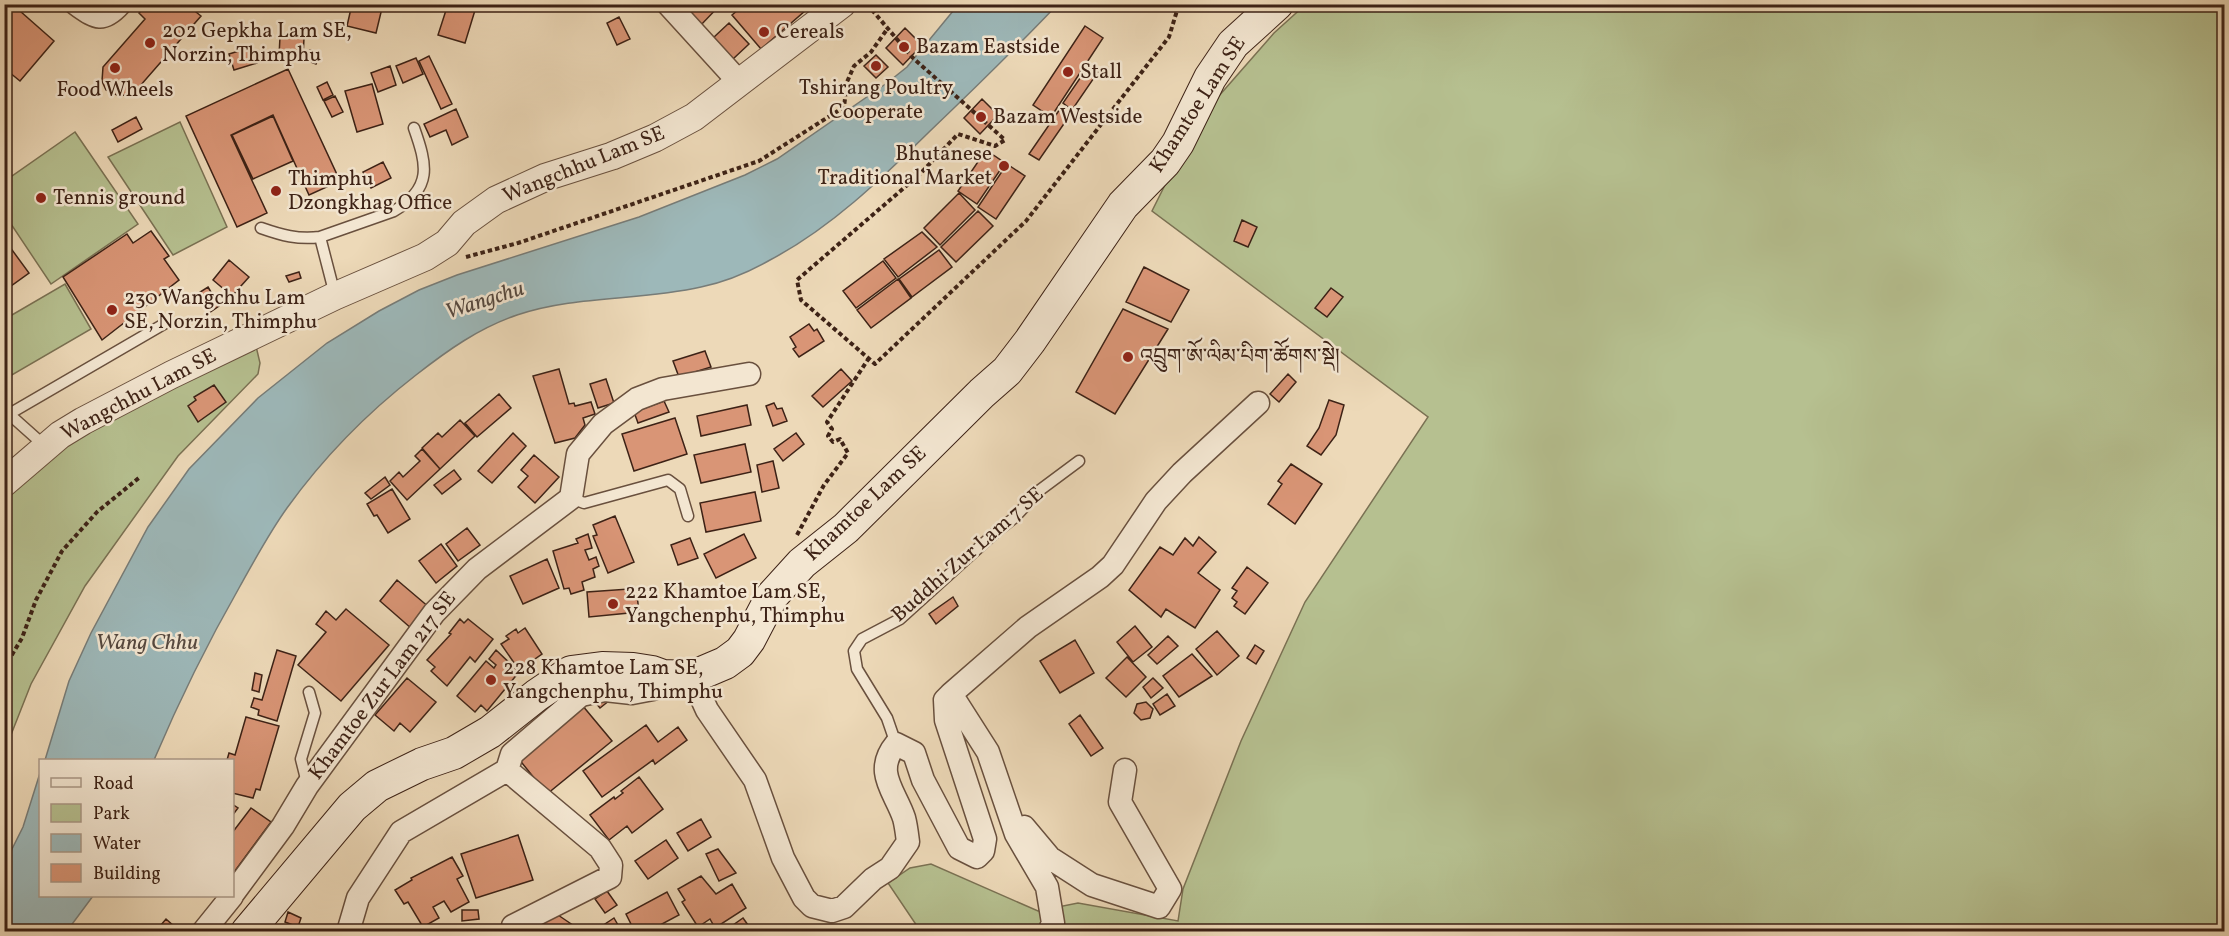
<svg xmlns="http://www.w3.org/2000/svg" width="2229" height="936" font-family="Vollkorn,'Noto Serif Tibetan',serif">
<rect width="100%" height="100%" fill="#edd9b8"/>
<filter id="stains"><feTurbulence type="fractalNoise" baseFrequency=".00333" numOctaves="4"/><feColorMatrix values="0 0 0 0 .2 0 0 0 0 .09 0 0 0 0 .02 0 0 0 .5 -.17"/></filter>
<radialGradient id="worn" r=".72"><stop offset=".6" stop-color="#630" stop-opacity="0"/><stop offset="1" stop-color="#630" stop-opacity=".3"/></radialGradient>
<path fill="#b6c090" stroke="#7a7153" stroke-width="1.5" d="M1305 5H2224V931L921 932 888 883 910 868 931 864 1038 911 1078 903 1178 921 1183 889 1241 741 1305 602 1428 417 1152 211 1197 121 1274 33Z
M180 122 227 227 173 255 108 157Z
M75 132 138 224 51 284 5 215V181Z
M65 284 91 329 5 379V319Z
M255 342 260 363 258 374 178 456 85 586 31 684 5 750V495L54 451Z"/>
<path fill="#9db8b9" stroke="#777c78" stroke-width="1.5" d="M958 5H1057C1016 48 973 90 929 132 881 179 831 228 770 260 749 272 725 282 701 287 640 301 576 295 517 315 479 328 448 350 416 375 367 413 323 458 287 508 269 533 254 561 239 588 207 644 179 701 154 760H45L69 681 91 633 148 527 189 469 258 398 327 343 379 311 419 290 457 275 639 217 745 175 777 159 887 83 907 67Z
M40 773V896H93L67 931H5V863L23 827Z"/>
<path fill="#d99576" stroke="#3d2216" stroke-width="1.5" d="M4 4H12L54 41 20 81 4 68Z
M148 4H186L201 16 140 86 130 94 119 96 106 90 102 81 103 67 145 19 139 13Z
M352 4H383L376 33 347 26Z
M448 4H468L476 7 465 43 438 35Z
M678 4H721L700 26Z
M745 4H813L761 49 732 15Z
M619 17 630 39 617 45 607 23Z
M729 23 749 44 733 59 713 38Z
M1085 26 1103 38 1051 117 1033 105Z
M905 28 922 45 903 65 886 48Z
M280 37 304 38 303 57 279 56Z
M252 47 257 63 234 70 229 54Z
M310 50 320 54 316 64 306 60Z
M876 55 888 67 876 78 864 66Z
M429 56 452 104 441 109 419 61Z
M416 58 423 74 403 83 396 66Z
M1089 65 1098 72 1072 110 1063 103Z
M390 66 396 85 378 92 371 73Z
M288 69 340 181 309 195 273 115 231 135 267 213 237 227 186 116Z
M327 82 333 95 323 100 317 87Z
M372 84 383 124 357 132 345 91Z
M335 96 343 112 332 117 324 101Z
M982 99 998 115 980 134 964 118Z
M456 109 468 137 452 145 446 130 430 137 424 124Z
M1060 109 1070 115 1039 160 1029 154Z
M273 116 293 161 253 179 232 135Z
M136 117 142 129 118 142 112 130Z
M986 150 1005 163 977 204 958 191Z
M383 162 391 178 371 188 363 172Z
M1007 164 1025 176 996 219 978 207Z
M959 193 975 210 940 245 924 228Z
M978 211 993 226 956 262 941 247Z
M1242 220 1257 227 1248 247 1234 241Z
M151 231 169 256 164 259 179 280 102 340 63 277 127 234 133 243Z
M922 232 937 247 898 277 884 259Z
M4 239 29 273 4 291Z
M939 250 952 267 912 297 899 279Z
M229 260 249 277 232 296 213 280Z
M883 261 896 278 856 308 843 291Z
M1144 267 1189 290 1171 322 1126 302Z
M299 272 301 278 289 282 286 276Z
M898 279 911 298 871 328 857 310Z
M208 287 219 306 209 313 197 294Z
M1331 288 1343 297 1327 317 1315 308Z
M1123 309 1168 329 1115 414 1076 392Z
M809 324 814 331 817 329 824 341 799 357 793 349 796 347 790 337Z
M705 351 711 367 679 377 673 361Z
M559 369 569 404 574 403 575 406 591 402 595 414 583 418 585 425 575 438 555 443 533 376Z
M841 369 852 381 823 407 812 396Z
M1288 374 1296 382 1279 402 1270 394Z
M606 379 614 403 598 408 590 384Z
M214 385 226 402 198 422 188 406 196 400 194 397Z
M499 394 511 408 477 437 465 423Z
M1329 400 1344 405 1336 435 1321 455 1307 446 1319 428Z
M664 401 669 412 638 423 634 412Z
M774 403 777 409 782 408 787 421 773 426 766 406Z
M747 405 751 425 701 436 697 416Z
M675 418 687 454 634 471 622 434Z
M460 420 475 436 440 469 422 448 438 433 442 437Z
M513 433 526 446 492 483 478 471Z
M796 433 804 444 783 461 774 449Z
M745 444 751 472 701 483 694 455Z
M422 449 440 469 407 500 390 481 399 472 403 477 420 461 415 456Z
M534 455 559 477 535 503 518 487 528 476 521 470Z
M773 461 779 488 762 492 757 465Z
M1291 464 1322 484 1295 524 1268 504 1282 484 1278 481Z
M454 470 461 479 442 494 434 485Z
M385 477 390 485 371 499 365 493Z
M392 489 410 519 388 533 377 515 374 516 367 504Z
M755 492 761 521 706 532 700 503Z
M615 516 634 562 608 573 593 536 597 535 593 525Z
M467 528 480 545 458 561 446 544Z
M588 534 592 548 585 550 589 560 596 557 599 566 593 569 595 577 582 582 584 590 571 594 569 588 564 589 553 551 578 543 576 539Z
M744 534 756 558 716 578 704 554Z
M1199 537 1216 552 1198 573 1220 590 1195 628 1166 609 1161 617 1129 590 1160 547 1173 555 1185 538 1193 546Z
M690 538 698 558 678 565 671 545Z
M441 544 457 566 436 583 419 561Z
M547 559 559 588 523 604 510 576Z
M1247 567 1268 583 1245 614 1234 606 1237 602 1232 598 1237 591 1232 588Z
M397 580 430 608 412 629 380 601Z
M629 589V596L637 595 639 612 589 617 587 592Z
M953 597 958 606 936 624 929 614Z
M346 609 389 645 341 701 298 665 326 632 316 624 326 611 336 620Z
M460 619 464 623 468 619 493 639 475 662 470 657 447 686 431 671 435 667 427 660 451 634 449 633Z
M1135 626 1152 647 1133 662 1117 642Z
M525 628 542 654 519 670 501 644 509 639 506 636 516 629 518 633Z
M1217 631 1239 656 1217 675 1196 649Z
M1168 636 1178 646 1157 664 1148 655Z
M1075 640 1094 673 1060 693 1040 661Z
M1255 645 1264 651 1256 664 1247 658Z
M277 650 296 656 277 721 258 715 259 710 251 707 254 698 262 700Z
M496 650 519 672 487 711 481 705 475 712 457 696 486 661 494 668 496 665 489 659Z
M1192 654 1212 676 1179 697 1163 676Z
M1127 657 1146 677 1126 697 1106 678Z
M255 673 262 675 259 692 252 690Z
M407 678 436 702 410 732 400 723 394 731 375 715Z
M1153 678 1163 688 1151 698 1143 687Z
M1167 694 1175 706 1160 715 1153 704Z
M610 700 600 708 595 702Z
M1146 702 1153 709 1150 718 1141 720 1134 713 1137 704Z
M582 705 612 741 547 794 518 758Z
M1080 715 1103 748 1091 756 1069 724Z
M246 717 279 726 260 790 256 789 253 798 232 793V760H227L229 753 235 755Z
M646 725 658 742 678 727 687 740 655 764 653 760 602 797 583 771Z
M639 777 663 809 632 833 627 826 609 840 590 815 614 797 615 799 623 793 621 791Z
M232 804 238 808 232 816Z
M251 808 271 822 232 875V833Z
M701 819 711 837 688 851 677 833Z
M518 835 533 880 476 898 461 854Z
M666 840 678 858 648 879 635 861Z
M718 849 736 873 719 881 706 854Z
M452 857 463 876 457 879 469 902 451 912 444 901 433 907 439 918 423 927 408 902 404 904 395 890 412 880 411 878Z
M701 876 716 894 732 884 746 908 715 928 710 919 698 927 682 902 685 900 678 889Z
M607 891 617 905 605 913 595 899Z
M667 892 679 915 647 932H635L626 914Z
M462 910H478L479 919 462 921Z
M288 912 301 918 298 927 285 922Z
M558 915 583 932H525Z
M614 918 622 932H597L596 930Z
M743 918 753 932H727L726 930Z
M166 919 176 928 174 932H155Z
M676 925 680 932H664Z"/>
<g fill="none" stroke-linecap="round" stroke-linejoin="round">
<g stroke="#69503e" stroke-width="13">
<path id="service" d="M261 228C281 235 298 240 320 237L394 211C433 188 427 165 414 128
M320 237 335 295
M9 414 46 447
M4 417 164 324
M571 498 584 503 668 480 680 489 688 516
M896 744 887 718 857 669 854 651 862 639 900 619 995 533 1014 518 1040 490 1079 461
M307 783 301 759 315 713 309 692"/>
</g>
<g stroke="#69503e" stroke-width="25">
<path id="minor" d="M76 4C95 17 102 24 120 4
M668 4 740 83
M692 677 707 710 755 780 783 858 804 898 812 906 832 911 844 907 873 879 890 868 908 842C907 834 906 825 904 818 895 791 873 772 896 744L914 753 923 780 959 848 977 857 983 851 985 839 946 720 945 700 951 694 988 752 1016 834 1047 887 1053 923 1049 932
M951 694 1028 627 1100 577 1113 565 1156 501 1182 473 1258 403
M507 770 600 848 611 865 610 877 513 926 512 932
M507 770 512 754 581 695 605 690 632 693 653 689 679 675
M1024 827 1050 858 1092 885 1159 907 1170 889 1120 802 1125 770
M232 895 283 826 307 786 434 613 477 569 571 498 578 454 603 424 637 399 663 389 749 374
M203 932 232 896
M348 932 358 898 401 832 507 770"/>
</g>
<g stroke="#69503e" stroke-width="29">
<path id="tertiary" d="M4 483 60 435 83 421 171 375 335 296 425 257 447 243 464 223 496 200 546 177 612 156 655 138 694 117 842 4"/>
</g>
<g stroke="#3d2216" stroke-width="34">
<path id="secondary" d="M247 932 352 807 377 786 422 764 454 753 490 732 537 695 571 672 602 668 633 669 652 672 663 676 692 677 725 663 740 652 749 640 772 596 802 563 846 528 982 393 1007 371 1030 341 1123 205 1165 162 1178 143 1210 78 1233 44 1277 4"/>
</g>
<path stroke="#3d2216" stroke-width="4" stroke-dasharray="4.5 3" stroke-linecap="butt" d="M867 4 912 57 1005 140 995 146 958 134 919 175 797 280 801 300 875 364 1026 221 1169 37 1179 4
M466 257 518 243 759 161 844 107 847 82 854 66 871 52 888 28
M797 535 824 485 848 453 840 439 833 442 828 436 832 429 827 422 869 358
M4 668 22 638 36 600 62 551 97 512 140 477"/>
<use href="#service" stroke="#f3e6d1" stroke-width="10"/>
<use href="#minor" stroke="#f3e6d1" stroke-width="22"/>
<use href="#tertiary" stroke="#f3e6d1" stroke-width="27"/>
<use href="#secondary" stroke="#f3e6d1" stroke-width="32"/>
</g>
<g fill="#8f2418" stroke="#f3e6d1" stroke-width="2">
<circle cx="764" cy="32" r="6"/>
<circle cx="150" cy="43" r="6"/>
<circle cx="904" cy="47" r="6"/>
<circle cx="876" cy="66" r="6"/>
<circle cx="115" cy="68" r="6"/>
<circle cx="1068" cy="72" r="6"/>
<circle cx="981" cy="117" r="6"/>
<circle cx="1004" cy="166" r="6"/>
<circle cx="276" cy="191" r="6"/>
<circle cx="41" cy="198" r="6"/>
<circle cx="112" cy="310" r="6"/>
<circle cx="1128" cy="357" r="6"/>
<circle cx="613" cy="604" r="6"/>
<circle cx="491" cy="680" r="6"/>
</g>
<g text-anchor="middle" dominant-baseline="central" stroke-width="5" stroke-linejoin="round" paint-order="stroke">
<g font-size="21" fill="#3d2216" stroke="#f3e6d1" text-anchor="start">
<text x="162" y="31">202 Gepkha Lam SE,<tspan x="162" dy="24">Norzin, Thimphu</tspan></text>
<text x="776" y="32">Cereals</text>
<text x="916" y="47">Bazam Eastside</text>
<text x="1080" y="72">Stall</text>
<text x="876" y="88" text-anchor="middle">Tshirang Poultry<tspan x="876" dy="24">Cooperate</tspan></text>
<text x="115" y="90" text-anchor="middle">Food Wheels</text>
<text x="993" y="117">Bazam Westside</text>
<text x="992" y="154" text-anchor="end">Bhutanese<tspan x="992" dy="24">Traditional Market</tspan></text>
<text x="288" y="179">Thimphu<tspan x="288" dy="24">Dzongkhag Office</tspan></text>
<text x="53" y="198">Tennis ground</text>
<text x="124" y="298">230 Wangchhu Lam<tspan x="124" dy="24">SE, Norzin, Thimphu</tspan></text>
<text x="1140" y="357">འབྲུག་ཨོ་ལིམ་པིག་ཚོགས་སྡེ།</text>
<text x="625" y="592">222 Khamtoe Lam SE,<tspan x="625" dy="24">Yangchenphu, Thimphu</tspan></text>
<text x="503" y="668">228 Khamtoe Lam SE,<tspan x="503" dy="24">Yangchenphu, Thimphu</tspan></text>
</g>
<g font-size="21" fill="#3d2216" stroke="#f3e6d1">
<text transform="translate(1198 105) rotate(-57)">Khamtoe Lam SE</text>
<text transform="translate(584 165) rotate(-22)">Wangchhu Lam SE</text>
<text transform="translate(139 395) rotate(-28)">Wangchhu Lam SE</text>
<text transform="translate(866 504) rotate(-43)">Khamtoe Lam SE</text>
<text transform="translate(968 555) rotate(-41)">Buddhi Zur Lam 7 SE</text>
<text transform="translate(383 686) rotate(-53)">Khamtoe Zur Lam 217 SE</text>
</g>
<g font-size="22" font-style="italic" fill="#55483f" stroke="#f3e6d1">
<text transform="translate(485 301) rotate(-18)">Wangchu</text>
<text x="147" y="643">Wang Chhu</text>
</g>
</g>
<rect width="2229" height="936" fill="none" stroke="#edd9b8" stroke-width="24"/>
<rect x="6" y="6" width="2217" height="924" fill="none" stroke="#3d2216" stroke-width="3"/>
<rect x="12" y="12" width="2205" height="912" fill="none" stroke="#3d2216" stroke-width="1.5"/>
<rect x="39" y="759" width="195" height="138" fill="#f3e6d1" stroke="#aa9886" stroke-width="1.5"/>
<rect x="51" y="778" width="30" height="9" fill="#f3e6d1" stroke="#aa9886" stroke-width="1.5"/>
<text x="93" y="789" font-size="18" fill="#3d2216">Road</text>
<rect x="51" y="804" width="30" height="18" fill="#b6c090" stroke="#aa9886" stroke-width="1.5"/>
<text x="93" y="819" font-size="18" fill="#3d2216">Park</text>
<rect x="51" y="834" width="30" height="18" fill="#9db8b9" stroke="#aa9886" stroke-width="1.5"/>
<text x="93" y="849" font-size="18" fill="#3d2216">Water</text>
<rect x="51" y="864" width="30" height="18" fill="#d99576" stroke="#aa9886" stroke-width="1.5"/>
<text x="93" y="879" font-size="18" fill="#3d2216">Building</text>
<rect width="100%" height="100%" filter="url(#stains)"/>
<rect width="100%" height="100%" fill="url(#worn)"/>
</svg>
